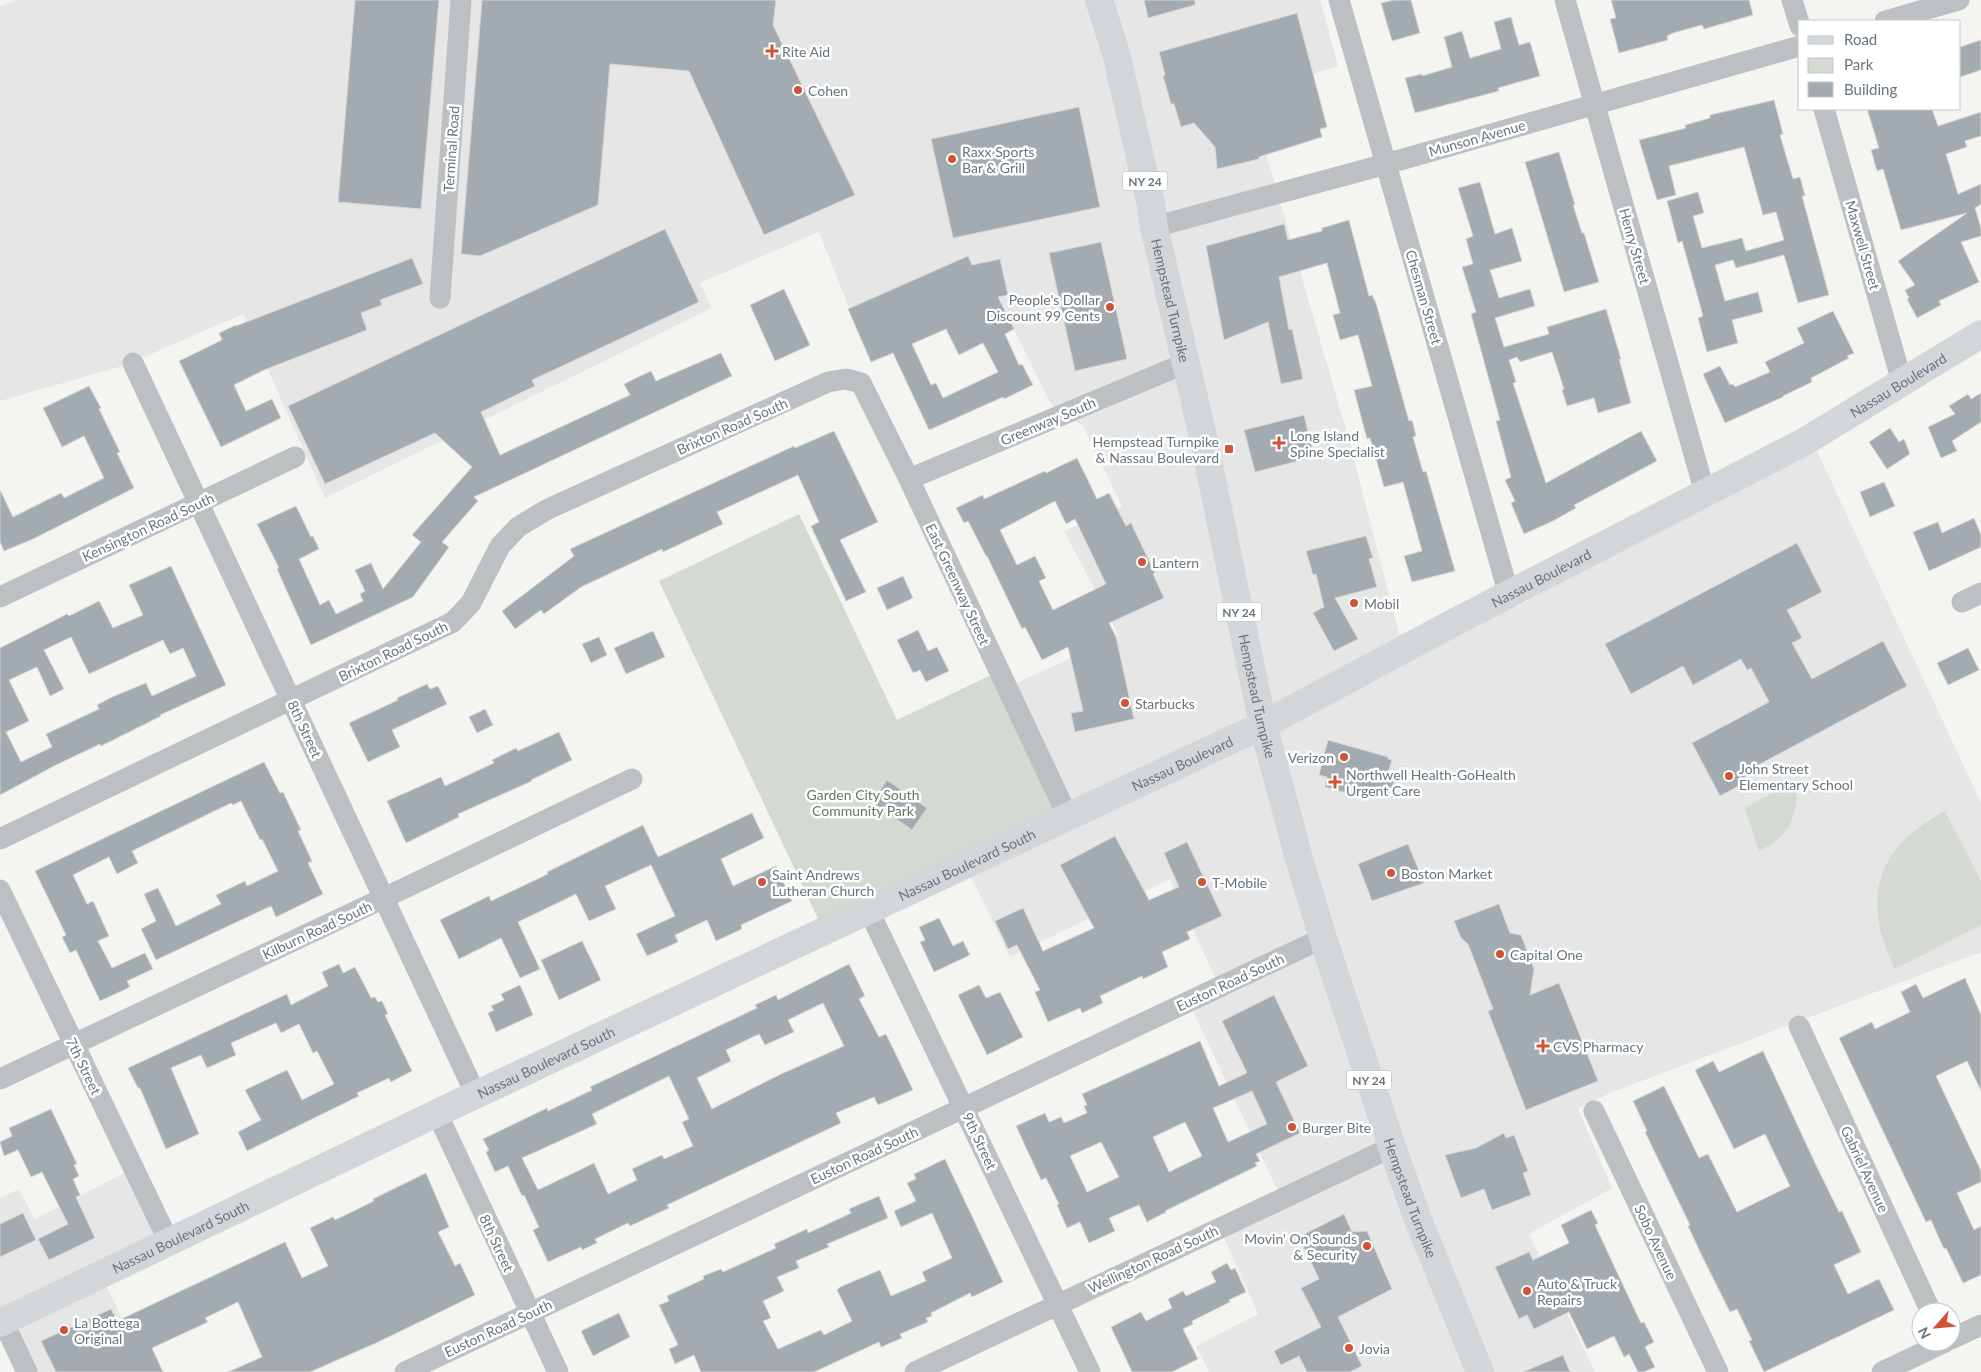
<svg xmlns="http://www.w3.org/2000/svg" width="1981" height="1372" font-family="Lato,sans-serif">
<rect width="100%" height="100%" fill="#f4f4f1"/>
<path fill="#e5e6e5" d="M18 0H1320L1338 66 1249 95 1351 447 1399 634 1518 606 1727 490 1817 451 1981 803V952L1610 1093 1578 1109 1612 1188 1529 1234 1595 1372H1209L1196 1346 1258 1314 1220 1229 1282 1200 1189 1003 1220 988 1170 879 1010 957 961 856 999 691 1119 636 1064 531 1122 506 1083 426 1051 404 1001 303 871 363 819 232 700 283 712 308 325 498 243 314 126 365 0 401V6Z
M130 1170 163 1240 99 1271 148 1372H33L0 1317V1198L19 1189 35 1219Z"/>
<path fill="#d4d9d1" d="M799 514 897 720 991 675 1056 812 820 923 659 581Z
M1797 780C1798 814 1791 836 1759 851L1745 808Z
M1945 811 1981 881V925L1895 969C1860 898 1876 848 1945 811Z"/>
<path fill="#a4abb0" stroke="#d6d6d4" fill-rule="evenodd" d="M355 0H439L421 209 338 202Z
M482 0H776L773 25 855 195 764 235 689 71 610 64 598 205 480 256 461 254Z
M1144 0H1195V5L1148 18Z
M1394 0H1411L1420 33 1392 41 1381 3Z
M1611 0H1749L1753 15 1704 29 1702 25 1673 33 1667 36 1668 40 1619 53 1610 19 1616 18Z
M1297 13 1327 127 1320 129 1322 137 1259 157V159L1217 169 1215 147 1194 123 1181 127 1174 104H1171L1163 76 1165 75 1159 52Z
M1511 17 1519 45 1530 42 1540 76 1498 88 1499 91 1415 113 1405 78 1422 74V76L1452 67 1444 37 1462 31 1470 58 1501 49 1494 22Z
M1981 40V70L1960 77V47Z
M1774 100 1783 134 1780 135 1793 179 1800 177 1805 196H1802L1829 295 1798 303 1784 255 1736 268 1733 260 1715 265 1725 301 1758 292 1763 312 1732 320 1738 343 1707 352 1698 318 1703 316 1682 241 1678 243 1667 201 1698 192 1704 213 1693 216 1702 248 1742 238 1746 251 1784 240 1776 212 1763 215 1744 147 1669 166 1676 195 1657 200 1639 140 1686 128 1685 125 1710 118V115Z
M1079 107 1100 207 953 238 931 139Z
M1867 109H1932L1938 126 1981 112V136L1965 141 1967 147 1946 154 1958 194 1981 184V204L1975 208 1981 228V236L1961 242 1979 282 1939 301 1941 305 1917 318 1907 299 1909 298 1905 290 1915 285 1898 261 1967 213 1901 230 1883 169 1877 171 1871 150 1879 148Z
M1559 152 1575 205H1573L1582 233H1584L1599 282 1564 292 1525 162Z
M1480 182 1495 234 1512 228 1522 261 1490 270 1499 298 1530 289 1535 306 1495 318 1504 347 1549 334 1547 327 1606 309 1621 359H1619L1631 403 1598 413 1594 398 1567 406 1562 390 1564 389 1552 352 1520 362 1517 357 1509 360 1516 382 1513 383 1546 483 1641 431 1657 461 1574 505 1576 508 1553 521 1524 534 1511 503 1515 501 1505 480 1511 477 1496 421 1500 420 1471 314 1476 312 1462 267 1473 264 1466 239 1473 236 1458 188Z
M1349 220 1369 296 1372 295 1376 303 1409 421 1412 420 1416 436 1413 437 1423 472 1426 471 1455 571 1412 582 1404 556 1422 551 1403 482 1384 487 1370 438 1367 439 1354 390 1372 386 1358 335 1340 340 1333 315 1340 313 1327 263 1279 277 1289 330 1292 329 1303 379 1281 384 1268 322 1224 340 1206 246 1284 224 1288 240 1322 231V228Z
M665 229 699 302 532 380 535 386 481 412 500 455 630 395 624 384 651 371 656 381 721 353 732 376 474 497 478 501 442 542 449 547 413 597 311 645 277 569 279 568 257 524 296 506 311 537 313 536 319 549 299 559 320 605 329 600 336 614 363 601 360 594 365 591 355 570 371 563 383 589 421 542 412 535 472 467 435 433 325 484 288 406Z
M1101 242 1127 359 1075 371 1049 253Z
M968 256 972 265 1000 259 1008 295 998 297 1014 329 1005 334 1019 365 1022 364 1033 385 1004 399 1003 397 929 430 893 353 871 362 848 309ZM946 329 959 355 983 343 998 372 943 398 936 383 931 385 912 344Z
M412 258 423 284 380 300 382 305 361 313 367 330 264 370 234 385 246 411 272 399 281 418 221 447 179 361 222 340 219 333 236 325V326Z
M784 289 810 345 775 361 750 305Z
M1833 311 1854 353 1847 356 1849 358 1811 378 1812 382 1783 396V397L1725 423 1703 374 1720 366 1730 385 1733 384 1735 387 1770 372 1765 362 1804 343 1797 328Z
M89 386 101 408 99 409 120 452 117 453 134 488 33 539 4 551 0 542V490L13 517 61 493 64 498 104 478 84 436 62 447 43 408Z
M1981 393V422L1952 441 1957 451 1941 458 1928 427 1955 414 1949 406 1968 394 1971 399Z
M1304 415 1314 457 1255 472 1244 430Z
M1890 428 1899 442 1904 439 1910 454 1887 469 1869 442Z
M834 431 878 522 840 540 866 592 846 601 811 526 819 522 798 475 717 512 723 524 663 552 662 549 581 587 544 614 541 610 515 629 502 611 574 556 570 549 794 446 795 448Z
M1077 458 1097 499 1109 493 1126 526 1131 523 1155 573 1153 574 1164 598 1109 623 1116 637 1134 719 1075 732 1071 713 1083 711 1068 647 1042 660 1025 627 1022 629 987 556H986L968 521 964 523 956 508 983 495 984 499 1045 471 1046 473ZM1055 501 1066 524 1075 519 1106 584 1053 610 1039 581 1046 578 1035 556 1017 565 1000 530Z
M1884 482 1895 506 1870 517 1860 492Z
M1974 518 1981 535V547L1929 571 1913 532 1938 522 1942 533Z
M1366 536 1373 558 1369 559 1377 587 1335 598 1358 639 1334 651 1313 613 1324 607 1316 574 1313 575 1306 551Z
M1797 543 1822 592 1787 610 1802 638 1792 643 1812 679 1883 641 1907 686 1743 773 1748 781 1720 796 1692 743 1769 702 1751 668 1747 670 1741 659 1693 685 1683 666 1631 694 1605 644Z
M171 566 226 685 160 715 161 716 101 746 100 744 54 766 0 795V648L67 614 69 616 99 601 113 628 143 615 129 585ZM71 637 89 674 163 640 170 654 183 648 196 676 152 696 146 683 112 697 97 705 99 709 46 734 52 747 21 762 6 732 29 721 9 680 37 667 50 696 64 689 44 650Z
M903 576 913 598 887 610 877 588Z
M918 630 928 651 937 647 949 671 926 682 920 670 913 673 897 640Z
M653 631 665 657 626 674 614 648Z
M599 637 607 655 591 663 582 644Z
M1968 648 1979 670 1948 685 1937 663Z
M427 684 430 689 438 686 447 704 392 730 400 747 368 762 349 723 398 700 397 698Z
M485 709 493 725 477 733 469 717Z
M559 732 572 760 531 780 532 781 458 814 459 817 406 843 387 801 441 777 445 786 494 763 492 760 516 748 518 751Z
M1328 740 1388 757V759L1392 760 1388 773 1396 775 1390 794 1367 788 1364 798 1325 787 1327 777 1319 775Z
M264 762 280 793 283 792 301 830 298 831 312 861 308 863 323 894 276 917 271 906 156 960 141 929 156 921 144 894 158 888 176 926 221 904 216 895 245 881 247 886 278 871 262 839 260 840 241 801 233 805 231 803 132 851 138 863 117 874 109 857 73 875 87 904 93 901 109 936 98 941 112 968 145 953 153 969 127 981 130 987 100 1001 76 950 70 953 62 937 66 935 35 871Z
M887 780 927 808 912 830 872 802Z
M752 813 764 838 721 859 733 886 776 866 792 901 741 925 742 929 716 941 707 920 675 935 678 942 647 956 636 934 675 916 651 865 605 886 616 909 589 921 576 894 518 922 540 969 520 978 501 938 459 959 440 920 489 896 491 901 548 874 547 872 643 825 658 857Z
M1115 836 1149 900 1179 887 1164 853 1187 842 1222 916 1187 932 1190 939 1162 952 1168 967 1143 979 1142 976 1100 996 1103 1003 1082 1013 1080 1008 1048 1022 1035 992 1040 990 1017 945 1008 949 995 921 1023 908 1043 951 1094 928 1060 865Z
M1408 844 1424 883 1372 901 1358 864Z
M1499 904 1510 933 1521 935 1534 969 1530 995 1559 983 1598 1081 1526 1110 1488 1011 1493 1009 1468 944 1461 938 1454 921Z
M939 918 953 946 963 941 970 955 934 972 920 942 925 940 919 927Z
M582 941 601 980 559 1000 541 960Z
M339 964 343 973 355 967 371 998 375 997 378 1002 382 1001 388 1014 385 1015 412 1071 391 1082 389 1078 357 1093 359 1096 247 1151 238 1132 261 1120 245 1090 287 1070 302 1100 334 1084 317 1051 313 1053 299 1024 281 1033 276 1023 231 1043 236 1055 207 1068 201 1055 171 1068 199 1134 166 1149 140 1088H138L128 1068 287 994 291 1005 328 986 322 972Z
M849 964 865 996 859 999 879 1037 886 1034 913 1090 878 1105 874 1097 836 1113 841 1123 667 1205 669 1208 630 1226 628 1223 595 1239 597 1243 582 1250 581 1247 548 1262 533 1230 539 1227 524 1195 522 1196 508 1166 495 1172 486 1152 489 1150 483 1139 547 1108 548 1111 592 1090 590 1087 757 1008 755 1005 776 995 778 1000ZM823 1003 844 1046 779 1075 712 1109 697 1078 731 1061 726 1050 759 1034 765 1045 794 1032 788 1020ZM669 1076 689 1119 682 1122 693 1146 664 1159 662 1155 632 1169 637 1180 608 1194 594 1163 538 1190 522 1158 597 1124 592 1114Z
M1965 978 1981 1015V1091L1967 1061 1936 1076 1981 1171V1182L1957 1193 1974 1230 1981 1226V1275L1963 1283 1946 1248 1944 1249 1931 1220 1926 1222 1839 1038 1872 1022 1875 1029 1910 1012 1901 992 1916 984 1923 998Z
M520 985 533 1015 496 1032 488 1013 494 1010 491 1006 504 1000 501 994Z
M979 985 986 998 1000 992 1023 1037 987 1055 958 995Z
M1274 995 1308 1066 1276 1082 1300 1133 1256 1154 1260 1161 1255 1163 1257 1166 1165 1211 1166 1212 1147 1222 1139 1205 1109 1218 1115 1231 1089 1243 1080 1222 1067 1228 1057 1205 1059 1204 1046 1178 1041 1180 1016 1126 1045 1113 1049 1122 1061 1117 1064 1123 1087 1113 1084 1106 1087 1105 1082 1094 1200 1041 1219 1086 1247 1073 1222 1021ZM1252 1091 1267 1124 1228 1142 1213 1108ZM1185 1122 1202 1156 1169 1172 1153 1137ZM1101 1142 1119 1177 1087 1192 1070 1156Z
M1763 1051 1815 1163 1839 1212 1842 1211 1861 1252 1834 1265 1848 1294 1879 1279 1894 1310 1764 1372 1749 1341 1752 1340 1737 1309 1730 1312 1701 1254 1688 1226 1690 1225 1645 1132 1647 1131 1633 1101 1664 1086 1699 1158 1708 1154 1737 1212 1790 1186 1765 1134 1734 1149 1695 1070 1713 1061 1719 1072Z
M51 1109 77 1164 74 1165 79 1176 73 1179 80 1195 76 1197 95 1238 49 1260 38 1239 68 1224 42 1172 31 1177 18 1150 4 1156 0 1142 12 1136 9 1128Z
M1504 1133 1506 1138 1514 1135 1528 1171 1523 1173 1531 1195 1492 1210 1484 1189 1461 1198 1445 1155 1476 1148Z
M945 1159 1003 1282 972 1297 970 1293 931 1313 932 1316 926 1318 928 1322 900 1334 902 1338 881 1347 879 1342 814 1372H701L694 1355 675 1364 669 1349 678 1345 659 1305 669 1301 667 1296 704 1279 703 1276 721 1269 723 1272 776 1248 774 1244 807 1229 808 1233 843 1217 851 1213 849 1209 879 1196 888 1218 827 1244 829 1247 796 1261 799 1268 777 1277 784 1291 763 1301 771 1318 763 1321 778 1349 821 1330 824 1335 852 1321 837 1290 840 1287 880 1270 891 1296 926 1281 922 1272 952 1258 945 1242 932 1213 901 1227 894 1211 916 1201 907 1183 916 1179 914 1174Z
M426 1173 449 1227 438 1232 455 1266 460 1263 475 1295 376 1343 310 1372H228L262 1357 238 1302 205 1318 208 1322 152 1348 163 1372H56L41 1341 111 1309 117 1321 285 1242 302 1278 328 1266 310 1228 333 1217 335 1220 374 1201 373 1199Z
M1591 1210 1598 1223 1595 1225 1615 1268 1641 1323 1644 1322 1654 1342 1645 1347 1655 1367 1644 1372H1638L1629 1354 1624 1357 1614 1336 1587 1349 1569 1312 1534 1329 1527 1315 1519 1319 1495 1267 1529 1252 1533 1260 1569 1243 1561 1225Z
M23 1213 36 1240 0 1257V1224Z
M1344 1214 1352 1232 1367 1231 1392 1289 1338 1317 1362 1366 1350 1372H1307L1299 1356 1281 1365 1274 1351 1321 1327 1301 1288 1319 1279 1299 1237Z
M1227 1263 1231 1270 1235 1268 1246 1292 1229 1300 1230 1302 1192 1321 1193 1324 1183 1329 1198 1359 1172 1372H1132L1111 1327 1141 1312 1146 1321 1172 1308 1168 1299 1183 1291 1186 1296 1216 1282 1211 1272Z
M619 1313 630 1337 593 1356 581 1331Z
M1563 1355 1570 1372H1523Z"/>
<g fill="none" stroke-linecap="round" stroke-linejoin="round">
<path stroke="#bcc0c3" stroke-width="21" d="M1339 0 1509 595
M1565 0 1705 493
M1792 0 1800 26
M1885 21 1959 0
M1824 109 1902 382
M1154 227 1386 164 1800 46
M440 298 461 0
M133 363 476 1095
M909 479 1186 363
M0 597 295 457
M1962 602 1981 593
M0 839 453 622 471 603 500 546 518 527 548 509 828 382 846 379 861 383 909 479 1068 817
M0 890 169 1242
M869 911 1090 1372
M1799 1026 1931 1312
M0 1079 384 898 632 779
M1594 1111 1718 1372
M437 1113 558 1372
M3 1321 27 1372
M1951 1339 1981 1325
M405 1372 1323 938
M915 1372 1392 1147
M1882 1372 1945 1342"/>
<g stroke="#d2d6d9" stroke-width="28">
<path id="s1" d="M1099 0 1116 53 1151 205 1154 227 1202 432 1263 725 1300 862 1323 938 1392 1147 1417 1217 1480 1372"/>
<path id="s2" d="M0 1323 437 1113 1263 725 1451 624 1804 442 1981 334"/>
</g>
</g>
<g fill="#ce5438" stroke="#fff" stroke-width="2">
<path d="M769.5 43.5h5v5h5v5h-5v5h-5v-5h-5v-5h5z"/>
<circle cx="798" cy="90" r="5"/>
<circle cx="952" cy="159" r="5"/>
<circle cx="1110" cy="307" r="5"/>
<path d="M1276.5 435.5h5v5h5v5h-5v5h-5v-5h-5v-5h5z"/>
<rect x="1224" y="444" width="10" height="10" rx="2.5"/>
<circle cx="1142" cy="562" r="5"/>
<circle cx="1354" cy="603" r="5"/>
<circle cx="1125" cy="703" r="5"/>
<circle cx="1344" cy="757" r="5"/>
<circle cx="1729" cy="776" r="5"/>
<path d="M1332.5 774.5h5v5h5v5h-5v5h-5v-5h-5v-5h5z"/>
<circle cx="1391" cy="873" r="5"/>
<circle cx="762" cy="882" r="5"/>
<circle cx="1202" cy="882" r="5"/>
<circle cx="1500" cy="954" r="5"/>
<path d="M1540.5 1038.5h5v5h5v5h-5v5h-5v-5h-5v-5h5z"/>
<circle cx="1292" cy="1127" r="5"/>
<circle cx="1367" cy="1246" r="5"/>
<circle cx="1527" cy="1291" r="5"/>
<circle cx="64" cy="1330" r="5"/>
<circle cx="1349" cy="1348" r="5"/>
</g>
<g text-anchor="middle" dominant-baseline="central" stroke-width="5" stroke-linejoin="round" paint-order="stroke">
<g fill="#fff" stroke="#959ea5" stroke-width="1">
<rect x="1122.5" y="171.5" width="45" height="19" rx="4"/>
<rect x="1216.5" y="602.5" width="45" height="19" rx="4"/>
<rect x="1346.5" y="1070.5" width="45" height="19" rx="4"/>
</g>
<g font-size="12" font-weight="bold" fill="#67757f">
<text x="1145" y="181">NY 24</text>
<text x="1239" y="612">NY 24</text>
<text x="1369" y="1080">NY 24</text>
</g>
<g font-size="14" fill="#67757f" stroke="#fff" text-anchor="start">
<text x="782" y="51">Rite Aid</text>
<text x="808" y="90">Cohen</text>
<text x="962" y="151">Raxx Sports<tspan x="962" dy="16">Bar &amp; Grill</tspan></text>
<text x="1100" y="299" text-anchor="end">People's Dollar<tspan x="1100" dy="16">Discount 99 Cents</tspan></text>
<text x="1290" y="435">Long Island<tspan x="1290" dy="16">Spine Specialist</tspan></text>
<text x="1219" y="441" text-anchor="end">Hempstead Turnpike<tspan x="1219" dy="16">&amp; Nassau Boulevard</tspan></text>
<text x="1152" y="562">Lantern</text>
<text x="1364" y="603">Mobil</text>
<text x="1135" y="703">Starbucks</text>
<text x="1334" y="757" text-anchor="end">Verizon</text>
<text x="1739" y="768">John Street<tspan x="1739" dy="16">Elementary School</tspan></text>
<text x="1346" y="774">Northwell Health-GoHealth<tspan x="1346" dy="16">Urgent Care</tspan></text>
<text x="1401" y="873">Boston Market</text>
<text x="772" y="874">Saint Andrews<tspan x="772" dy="16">Lutheran Church</tspan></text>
<text x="1212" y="882">T-Mobile</text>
<text x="1510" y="954">Capital One</text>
<text x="1553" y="1046">CVS Pharmacy</text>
<text x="1302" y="1127">Burger Bite</text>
<text x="1357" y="1238" text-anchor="end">Movin' On Sounds<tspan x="1357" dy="16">&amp; Security</tspan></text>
<text x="1537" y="1283">Auto &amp; Truck<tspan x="1537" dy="16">Repairs</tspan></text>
<text x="74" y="1322">La Bottega<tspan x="74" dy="16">Original</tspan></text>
<text x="1359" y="1348">Jovia</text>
</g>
<g font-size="14" fill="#67757f" stroke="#fff">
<text transform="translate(1477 138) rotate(-16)">Munson Avenue</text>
<text transform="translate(451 149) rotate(-86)">Terminal Road</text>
<text transform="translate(1863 245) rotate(74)">Maxwell Street</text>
<text transform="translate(1635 246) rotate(74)">Henry Street</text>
<text transform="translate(1424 297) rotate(74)">Chesman Street</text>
<text stroke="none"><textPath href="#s1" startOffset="309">Hempstead Turnpike</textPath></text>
<text stroke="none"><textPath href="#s2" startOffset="2118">Nassau Boulevard</textPath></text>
<text transform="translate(1048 421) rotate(-23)">Greenway South</text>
<text transform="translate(732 426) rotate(-24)">Brixton Road South</text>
<text transform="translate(148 527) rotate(-25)">Kensington Road South</text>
<text stroke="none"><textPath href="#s2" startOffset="1712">Nassau Boulevard</textPath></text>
<text transform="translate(958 584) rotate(65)">East Greenway Street</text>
<text transform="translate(393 651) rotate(-26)">Brixton Road South</text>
<text stroke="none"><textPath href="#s1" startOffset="714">Hempstead Turnpike</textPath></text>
<text transform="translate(305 729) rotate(65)">8th Street</text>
<text stroke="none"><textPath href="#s2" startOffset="1308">Nassau Boulevard</textPath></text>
<text stroke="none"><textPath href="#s2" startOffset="1070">Nassau Boulevard South</textPath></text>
<text transform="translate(317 930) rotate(-25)">Kilburn Road South</text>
<text transform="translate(1230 982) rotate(-25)">Euston Road South</text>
<text stroke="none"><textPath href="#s2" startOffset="605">Nassau Boulevard South</textPath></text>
<text transform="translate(84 1066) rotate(64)">7th Street</text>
<text transform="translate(980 1141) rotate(65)">9th Street</text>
<text transform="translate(864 1155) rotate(-25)">Euston Road South</text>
<text transform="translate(1865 1169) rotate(65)">Gabriel Avenue</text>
<text stroke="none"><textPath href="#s1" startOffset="1239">Hempstead Turnpike</textPath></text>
<text stroke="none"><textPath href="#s2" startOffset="200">Nassau Boulevard South</textPath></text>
<text transform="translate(1656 1242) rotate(65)">Sobo Avenue</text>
<text transform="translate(497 1243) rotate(65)">8th Street</text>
<text transform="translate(1153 1259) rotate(-25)">Wellington Road South</text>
<text transform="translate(498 1328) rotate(-25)">Euston Road South</text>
</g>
<g font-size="14" fill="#697765" stroke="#fff">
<text x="863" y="794">Garden City South<tspan x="863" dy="16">Community Park</tspan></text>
</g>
</g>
<rect x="1798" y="20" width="162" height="90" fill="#ffffff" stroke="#c2c8cc"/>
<rect x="1808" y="36" width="25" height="8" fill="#d2d6d9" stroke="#c2c8cc"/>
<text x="1844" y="45" font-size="15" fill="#67757f">Road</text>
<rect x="1808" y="58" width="25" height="15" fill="#d4d9d1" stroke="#c2c8cc"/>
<text x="1844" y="70" font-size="15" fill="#67757f">Park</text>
<rect x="1808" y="82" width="25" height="15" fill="#a4abb0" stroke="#c2c8cc"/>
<text x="1844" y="95" font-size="15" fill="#67757f">Building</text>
<g transform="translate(1936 1327) rotate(243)"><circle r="24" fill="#ffffff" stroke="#c2c8cc"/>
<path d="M0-4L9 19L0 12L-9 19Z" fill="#ce5438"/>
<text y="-8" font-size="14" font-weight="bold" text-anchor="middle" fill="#67757f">N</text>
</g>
</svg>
